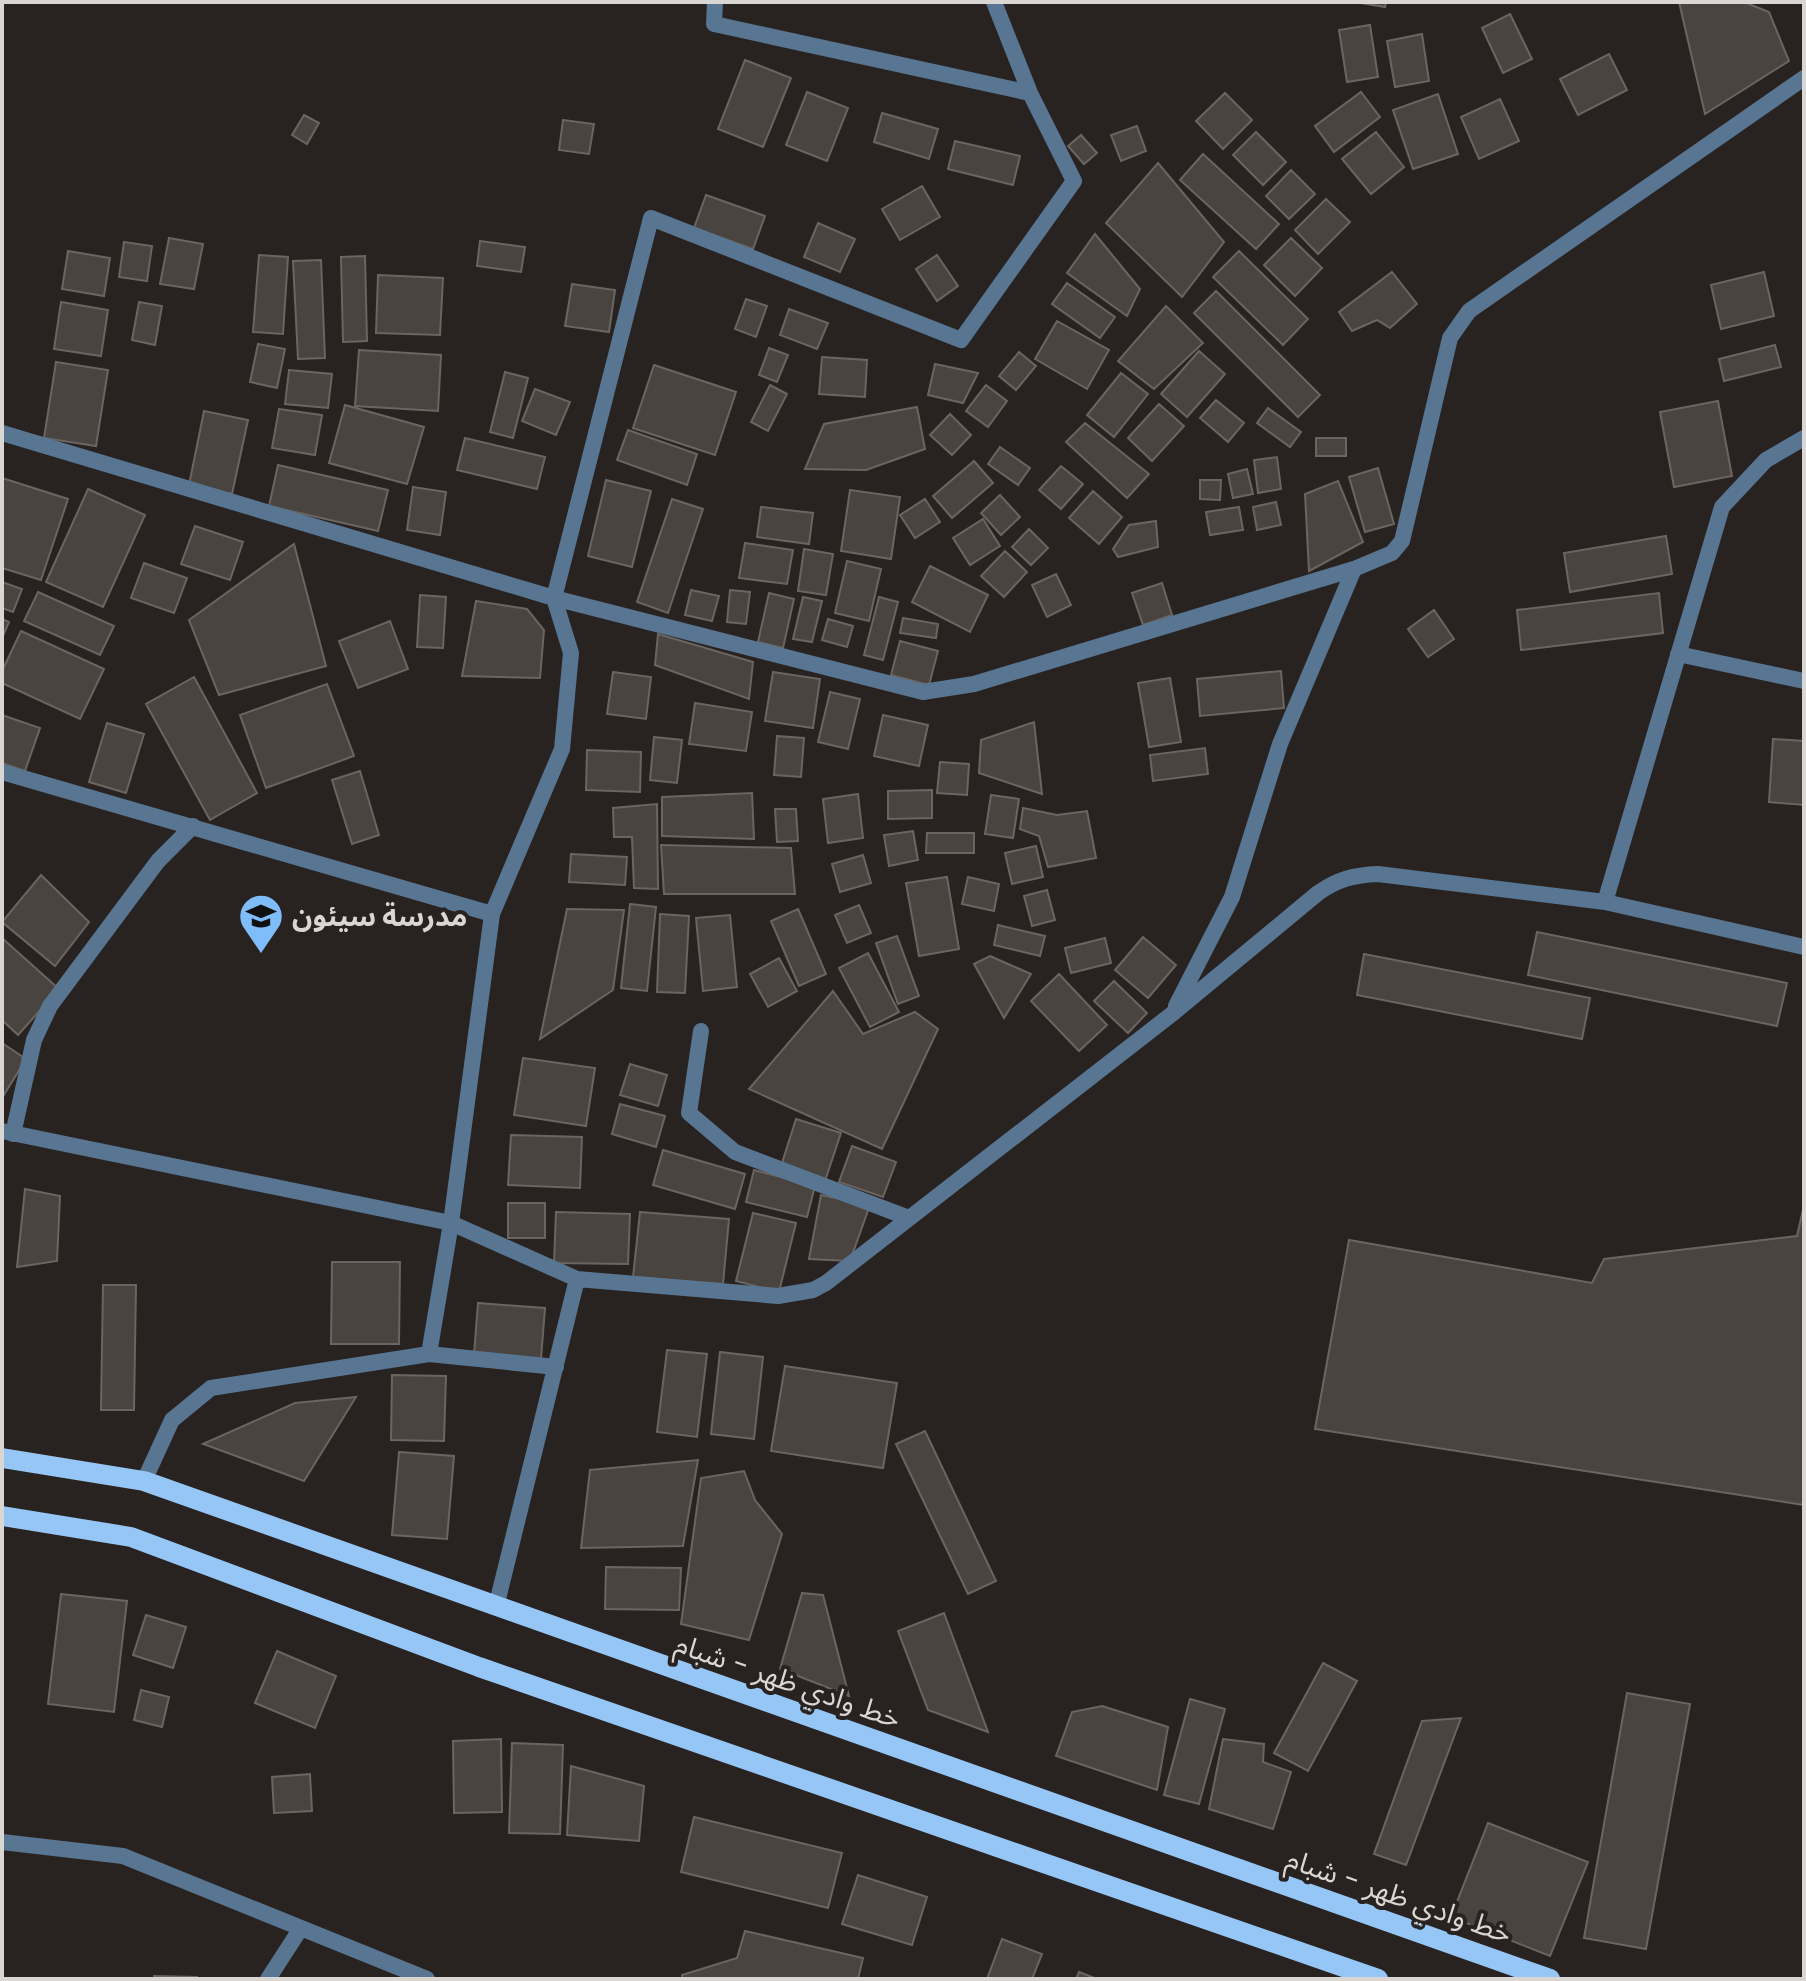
<svg xmlns="http://www.w3.org/2000/svg" width="1806" height="1981" font-family="Poppins,'Noto Sans Arabic',sans-serif">
<rect width="100%" height="100%" fill="#282320"/>
<path fill="#494440" stroke="#6b6561" stroke-width="2" d="M1355 2H1386L1385 7Z
M1679 2H1744L1769 12 1789 61 1705 114Z
M1510 14 1532 59 1503 73 1482 28Z
M1370 25 1378 77 1347 82 1339 30Z
M1422 34 1429 81 1395 87 1387 41Z
M1609 54 1627 90 1578 115 1560 79Z
M745 60 791 78 763 147 718 129Z
M807 92 848 108 827 161 786 145Z
M1361 92 1380 117 1334 152 1315 126Z
M1225 93 1252 120 1223 149 1196 121Z
M1438 94 1458 154 1413 169 1393 110Z
M1500 99 1519 141 1479 159 1461 117Z
M882 113 938 129 929 159 874 142Z
M304 115 319 123 307 144 292 135Z
M563 120 594 124 589 154 559 150Z
M1137 126 1146 151 1121 161 1111 135Z
M1256 132 1286 162 1263 185 1233 155Z
M1376 132 1404 167 1371 194 1342 159Z
M1081 135 1097 153 1084 164 1068 146Z
M955 141 1020 156 1013 185 948 169Z
M1203 154 1279 224 1256 249 1180 180Z
M1158 163 1224 242 1182 297 1106 223Z
M1291 170 1315 194 1289 219 1266 196Z
M922 186 940 217 900 240 882 209Z
M706 195 765 216 753 249 694 228Z
M1326 199 1350 222 1318 254 1295 230Z
M818 223 855 239 840 272 804 257Z
M1095 234 1140 289 1127 316 1067 273Z
M169 238 203 244 194 289 160 284Z
M1291 238 1322 268 1295 296 1264 265Z
M480 241 525 247 521 272 477 266Z
M124 242 152 246 147 281 119 277Z
M68 251 110 258 104 296 62 289Z
M1239 251 1308 319 1283 345 1213 277Z
M259 255 288 257 283 334 253 332Z
M937 255 958 286 937 301 916 269Z
M365 256 367 341 343 342 341 257Z
M321 260 325 358 298 359 293 261Z
M1392 272 1417 304 1390 328 1377 320 1352 331 1339 312Z
M1764 272 1774 316 1721 329 1711 285Z
M378 275 443 278 440 335 376 333Z
M1067 283 1115 317 1100 338 1052 304Z
M572 284 615 290 609 332 565 326Z
M1216 291 1320 395 1298 417 1194 313Z
M746 299 767 306 756 337 735 329Z
M61 302 108 310 101 356 54 349Z
M139 302 162 306 155 345 132 340Z
M1166 306 1203 343 1154 389 1118 361Z
M789 309 828 323 817 349 780 335Z
M1057 321 1109 350 1087 389 1035 359Z
M258 344 285 349 277 388 250 382Z
M1775 345 1781 367 1724 381 1719 359Z
M769 348 788 355 777 382 759 375Z
M359 350 441 355 438 411 355 406Z
M1199 351 1225 374 1187 417 1161 394Z
M1019 352 1036 366 1016 390 999 376Z
M822 357 867 360 865 397 819 394Z
M56 362 108 370 96 446 44 438Z
M935 364 978 373 963 403 928 395Z
M654 365 736 392 715 455 633 428Z
M289 370 332 374 328 408 285 404Z
M505 372 528 378 513 438 490 432Z
M1121 373 1148 394 1114 437 1087 415Z
M770 385 787 394 768 431 751 422Z
M986 385 1007 401 988 427 966 411Z
M535 389 570 402 556 435 522 421Z
M1216 400 1244 423 1228 442 1200 418Z
M1718 401 1732 476 1674 487 1660 412Z
M1159 404 1184 426 1152 461 1128 438Z
M345 405 424 427 407 484 329 463Z
M917 407 925 449 866 470 805 469 824 424Z
M1268 408 1301 432 1290 447 1257 423Z
M279 409 322 415 315 455 272 448Z
M204 411 248 420 232 494 189 485Z
M950 414 971 435 952 455 930 435Z
M1085 423 1149 474 1127 498 1066 442Z
M628 430 697 454 687 485 617 460Z
M465 438 545 457 537 489 457 470Z
M1316 438H1346V456H1316Z
M1000 447 1030 468 1018 485 988 464Z
M1277 457 1281 489 1258 493 1254 460Z
M974 461 993 483 952 518 933 496Z
M278 465 388 490 378 531 269 506Z
M1061 466 1083 484 1061 509 1039 490Z
M1378 468 1394 524 1365 532 1349 477Z
M1247 469 1253 494 1233 498 1228 474Z
M2 478 68 499 41 580 2 568Z
M606 480 651 491 632 567 588 556Z
M1200 480H1221L1220 500 1200 499Z
M1338 481 1363 542 1309 571 1305 494Z
M413 487 446 492 440 535 407 530Z
M88 489 145 515 103 607 46 582Z
M850 490 900 497 891 559 841 551Z
M1093 491 1122 517 1099 544 1069 518Z
M1000 495 1020 517 1001 535 981 513Z
M672 499 703 509 668 613 637 602Z
M925 499 940 522 915 538 900 515Z
M1276 502 1281 525 1257 530 1253 507Z
M761 507 813 513 809 544 757 537Z
M1239 507 1243 530 1210 535 1206 512Z
M983 519 1000 546 970 565 953 538Z
M1156 521 1158 547 1118 557 1113 549 1129 525Z
M195 526 243 542 230 580 181 564Z
M1029 529 1048 548 1031 565 1012 547Z
M1666 536 1672 574 1570 592 1564 553Z
M745 543 793 550 787 584 739 578Z
M294 544 326 666 219 695 189 620Z
M804 549 833 554 826 595 798 591Z
M1005 551 1027 572 1004 597 981 576Z
M847 561 881 569 869 621 835 613Z
M144 563 187 578 174 613 131 598Z
M930 566 988 595 970 632 912 602Z
M1056 574 1071 605 1047 617 1032 585Z
M2 582 22 589 13 612 2 608Z
M1162 583 1172 615 1143 625 1132 593Z
M691 590 719 596 712 621 685 615Z
M730 590 750 592 746 624 727 622Z
M38 592 114 626 100 655 24 621Z
M769 593 794 599 783 648 758 642Z
M1659 593 1663 633 1521 650 1517 610Z
M420 595 446 597 443 648 417 647Z
M803 597 822 601 812 642 793 639Z
M879 597 898 602 883 660 864 655Z
M476 601 527 609 544 630 540 678 462 676Z
M1434 610 1454 639 1428 657 1408 629Z
M903 618 938 624 936 638 900 633Z
M2 619 9 622 2 638Z
M828 619 853 626 847 647 822 640Z
M390 621 408 669 358 688 339 641Z
M21 631 104 669 80 719 2 683V671Z
M658 634 753 662 749 699 655 665Z
M900 641 938 651 929 685 891 675Z
M1281 671 1284 708 1200 716 1197 679Z
M613 672 651 677 646 719 607 714Z
M773 672 820 679 813 728 765 721Z
M194 677 257 793 210 820 146 704Z
M1170 678 1181 742 1149 747 1138 683Z
M327 684 354 756 266 788 240 715Z
M830 692 860 699 848 749 818 742Z
M695 703 752 712 746 751 689 744Z
M2 715 40 728 25 771 2 763Z
M883 715 928 725 919 766 874 756Z
M1034 722 1042 794 979 773 981 740Z
M107 723 144 734 126 793 89 782Z
M777 736 804 738 801 777 774 775Z
M654 737 682 740 677 783 650 780Z
M1773 739 1804 741V805L1769 802Z
M1205 748 1208 774 1153 781 1150 755Z
M587 750 641 752 640 792 586 790Z
M940 762 969 764 967 795 937 793Z
M360 771 379 835 352 844 332 780Z
M932 790V818L888 819V791Z
M752 793 754 839 662 836V797Z
M858 794 863 838 828 843 823 799Z
M991 795 1019 799 1013 838 985 834Z
M657 804 658 889 634 888 632 837H614L613 808Z
M1023 808 1057 815 1087 811 1096 858 1048 867 1039 836 1020 829Z
M775 809H796L798 841 777 842Z
M913 831 918 860 889 866 884 835Z
M927 833H974V853H926Z
M661 845 791 848 795 894H664Z
M1036 846 1043 877 1012 884 1005 853Z
M571 854 627 857 625 885 569 882Z
M863 855 871 883 840 892 832 864Z
M41 875 89 922 55 966 2 922Z
M947 877 959 949 919 956 906 883Z
M968 877 999 884 994 911 962 904Z
M1047 890 1055 920 1032 926 1024 896Z
M630 904 656 907 647 991 621 988Z
M859 905 871 933 847 943 835 915Z
M567 909 624 910 613 990 540 1039Z
M798 909 826 974 799 986 771 921Z
M660 914 689 916 685 993 657 992Z
M730 915 737 987 703 991 696 918Z
M998 925 1045 936 1040 956 994 945Z
M1537 932 1787 983 1777 1026 1528 975Z
M897 936 919 996 898 1004 876 943Z
M1143 937 1176 965 1148 998 1115 970Z
M2 938 59 989 18 1035 2 1020Z
M1105 938 1111 963 1071 973 1065 948Z
M868 953 899 1012 870 1027 839 968Z
M1364 954 1590 998 1582 1039 1357 995Z
M990 956 1031 974 1004 1018 974 964Z
M779 958 797 991 768 1007 750 974Z
M1059 974 1107 1025 1079 1051 1031 1001Z
M1114 981 1147 1013 1128 1033 1094 1001Z
M833 991 863 1034 915 1012 938 1029 882 1149 749 1089Z
M2 1043 26 1059 2 1098Z
M523 1058 595 1068 586 1126 514 1115Z
M630 1064 667 1075 658 1106 620 1095Z
M620 1104 665 1116 656 1147 612 1134Z
M796 1119 841 1133 825 1181 781 1166Z
M511 1135 582 1137 580 1188 508 1185Z
M852 1146 896 1162 883 1197 839 1182Z
M663 1150 745 1174 735 1209 653 1185Z
M754 1170 815 1186 807 1217 746 1202Z
M25 1189 60 1196 57 1261 17 1267Z
M821 1195 870 1205 850 1261 809 1259Z
M508 1203H545V1238H508Z
M1804 1205V1505L1315 1429 1349 1240 1592 1283 1604 1259 1797 1236Z
M556 1212 630 1214 628 1264 554 1263Z
M640 1212 729 1219 723 1284 633 1277Z
M753 1213 796 1223 779 1292 736 1281Z
M332 1262H400L399 1344H331Z
M103 1285H136L134 1410H101Z
M478 1303 545 1308 541 1359 474 1354Z
M667 1350 707 1354 697 1437 657 1432Z
M720 1352 763 1357 754 1439 711 1434Z
M785 1366 897 1383 883 1468 771 1451Z
M392 1375 446 1376 444 1441 391 1440Z
M356 1397 304 1481 203 1444 295 1403Z
M925 1431 996 1581 968 1594 896 1444Z
M399 1452 454 1456 447 1539 392 1535Z
M698 1460 683 1546 581 1548 590 1470Z
M744 1471 755 1500 782 1534 749 1640 681 1624 701 1478Z
M606 1567 681 1568 679 1610 605 1609Z
M802 1593 823 1595 849 1696 780 1669Z
M61 1594 127 1601 114 1712 48 1704Z
M944 1613 988 1732 928 1710 898 1631Z
M146 1615 186 1627 173 1668 133 1655Z
M277 1651 336 1676 315 1728 255 1703Z
M1323 1663 1357 1681 1308 1771 1274 1753Z
M141 1690 169 1697 162 1727 134 1720Z
M1627 1693 1690 1704 1646 1949 1584 1938Z
M1190 1699 1225 1709 1199 1804 1164 1795Z
M1102 1706 1168 1727 1157 1790 1056 1756 1072 1712Z
M1461 1718 1406 1865 1374 1854 1422 1721Z
M501 1739 502 1812 454 1813 453 1741Z
M1223 1739 1264 1744 1263 1762 1291 1772 1273 1829 1209 1809Z
M512 1743 563 1745 560 1834 509 1833Z
M571 1766 644 1786 639 1841 567 1835Z
M310 1774 312 1811 274 1813 272 1777Z
M694 1817 842 1853 828 1908 681 1872Z
M1488 1823 1588 1862 1550 1956 1451 1917Z
M858 1875 927 1897 912 1945 842 1924Z
M745 1931 863 1958 858 1979H682V1975L737 1958Z
M1002 1939 1042 1954 1032 1979H987Z
M1079 1972 1097 1979H1076Z
M154 1976 197 1977V1979H154Z"/>
<g fill="none" stroke-linecap="round" stroke-linejoin="round">
<path stroke="#587592" stroke-width="16" d="M715 2 714 24 1030 93
M2 433 554 598 923 692 974 684 1354 569 1280 744 1232 897 1176 1006
M1354 569 1392 553 1402 541 1450 338 1469 311 1804 78
M1678 654 1804 681
M2 772 492 914
M1605 902 1722 507 1766 460 1804 438
M701 1031 689 1113 735 1152 909 1218
M2 1131 451 1223 577 1279 778 1296 813 1290 826 1283 1172 1014 1318 893C1338 879 1354 875 1378 874L1605 902 1804 947
M13 1134 34 1040 50 1006 158 861 193 826
M429 1354 451 1223 492 914 562 749 571 653 554 598 651 218 961 340 1074 181 1030 93 994 2
M144 1481 172 1420 211 1388 429 1354 556 1367
M496 1607 577 1279
M2 1842 123 1856 427 1979
M268 1979 301 1928"/>
<path stroke="#95c6f6" stroke-width="20" d="M2 1458 144 1481 1550 1979
M2 1516 131 1537 479 1667 1378 1979"/>
</g>
<defs>
<g id="school-pin" transform="scale(2.3)"><path d="M0 17L-7.5 6A9.5 9.5 0 1 1 7.5 6Z" fill="#7fbdfa" stroke="#282320"/><path d="M0-5L7-2L0 1L-7-2ZM-4 1L0 2.5L4 1V4Q0 6-4 4Z" fill="#111"/></g>
</defs>
<g fill-rule="evenodd">
<use href="#school-pin" x="261" y="916"/>
</g>
<g text-anchor="middle" dominant-baseline="central" stroke-width="8" stroke-linejoin="round" paint-order="stroke">
<g font-size="28" font-weight="bold" fill="#d9d6d3" stroke="#282320" text-anchor="start">
<text x="292" y="916">مدرسة سيئون</text>
</g>
<g font-size="28" fill="#d9d6d3" stroke="#282320">
<text transform="translate(788 1681) rotate(19)">خط وادي ظهر - شبام</text>
<text transform="translate(1399 1896) rotate(19)">خط وادي ظهر - شبام</text>
</g>
</g>
<rect width="1806" height="1981" fill="none" stroke="#d9d6d3" stroke-width="8"/>
</svg>
